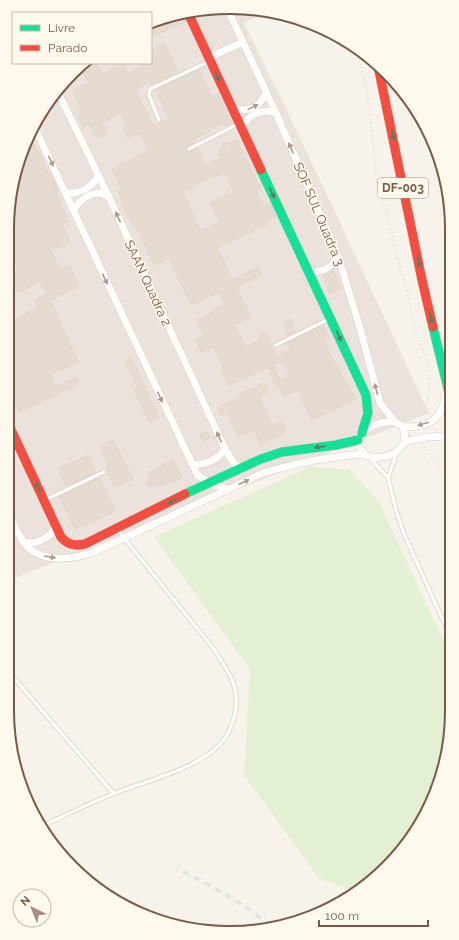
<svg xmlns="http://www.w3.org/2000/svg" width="459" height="940" font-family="Raleway,sans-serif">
<rect width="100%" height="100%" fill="#f8f3ea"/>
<path fill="#ebe3db" d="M244 7 263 13 244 23 295 127 429 413 7 581V215L30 131 82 63H151V23L158 19Z"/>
<path fill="#e4f0d3" d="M310 467 349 469 379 502 451 657 452 725 429 809 387 868 354 891 319 878 244 775 250 669 154 537Z"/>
<path fill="#e5dbd1" stroke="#e1d6cc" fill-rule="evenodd" d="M183 16 185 22 151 37V23L158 19Z
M164 44 178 72 153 84 152 83 149 84V83L135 89 153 126 169 119 156 90 199 70 212 97 218 94 232 123 226 126 224 122 210 129V131L194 139 195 142 187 147 186 151 190 152 198 148 205 165 221 158 218 151 225 148 223 144 237 140 258 184 261 186 256 191 264 207 270 204 276 217 263 223 268 224 216 248 219 251 232 280 258 267 262 275 236 287 251 317 234 324 245 347 261 339 259 334 265 331 276 357 291 350 287 343 323 325 329 338 324 340 335 365H337L346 384H348L355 399 312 420 297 389 284 396 280 387 277 388 268 368 260 372V371L229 385 221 370 224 368 213 346 201 352 196 340 204 336 197 320 212 313 211 311 225 304 219 292 191 305 169 258 154 265 136 226 134 227 130 217 128 218 118 191 122 189 112 169 149 151 140 133 128 138 123 127 127 125 121 113 101 123 107 135 100 138 99 136 96 137 90 124 83 127 78 115 83 113 73 90 89 83 84 73 71 78 82 63H97L102 74 123 64 128 74 142 67 139 63H151V50ZM225 172 234 192 210 203 220 222 201 231 182 192 199 184 198 183 213 176 214 177ZM283 360 290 376 281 381 273 365Z
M29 134 38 153H40L48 173 50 172 58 190 55 191 69 221 62 224 70 242 51 251 60 270 69 266 79 286 50 300 78 362 50 374 56 387 76 378 79 384 19 412 11 396 16 394 7 375V303L15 319 37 308V307L38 306 35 300 47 295 40 281 20 292 19 290 7 296V273L18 268 7 244V215Z
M334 271 341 289 329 293 324 275Z
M290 319 295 332 288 335 283 323Z
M131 358 159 417 149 422 134 390 138 388 125 361Z
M264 383 268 392 259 397 273 426 281 422 286 432 260 444 254 430 238 436 227 412 221 415 217 408 242 396 241 393Z
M207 432 209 438 203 441 200 435Z
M113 440 133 479 115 487 106 468 109 466 100 446Z
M88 455 96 472 66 486 58 469Z
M173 460 182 478 171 483 170 481 160 486 159 483 149 487 146 481 151 479 148 473Z
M99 478 116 511 75 529 59 497Z
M7 541 15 557 7 560Z"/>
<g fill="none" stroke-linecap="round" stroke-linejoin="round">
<g stroke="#d6cec7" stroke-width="5">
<path id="lane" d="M159 120 149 95 150 89 210 61
M189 149 238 124
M276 345 329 319
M370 458 388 478 397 452
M388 478 396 510 404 534 451 638
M45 500 104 472
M7 670 114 794
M42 826C66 815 90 803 115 793 148 780 208 767 227 735 230 730 232 724 234 718 237 707 237 693 233 682 228 670 220 659 213 648L124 538 118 529"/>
</g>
<g stroke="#d6cec7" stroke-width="8">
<path id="street" d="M228 10 276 113 338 256 360 328 380 403 395 422
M208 58 243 42
M59 94 109 197 225 449 233 462 240 469
M232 108C248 113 262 107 266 91
M34 126 197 474 208 483 227 489
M242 129C247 114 262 108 276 113
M65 193C80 194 90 189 98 177
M73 211C79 201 88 193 101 193L108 197
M310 272C323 272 332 268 338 256
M403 427C404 431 406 437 404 442 400 454 382 460 370 457 366 456 361 451 360 447 358 443 359 439 361 435 367 426 383 421 394 422 398 423 401 426 406 427 429 427 443 419 445 395
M404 442C419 439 437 432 451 441
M192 464C204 466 218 460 225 449
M7 511C12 521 17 532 23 541 38 564 72 560 94 552L263 473C297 463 330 456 365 454
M23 542C37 545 51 538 56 525"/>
</g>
<g stroke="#d7cec6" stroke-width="10">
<path id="fast" d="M261 170 366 395 368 413 362 433
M433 327 451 401
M185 494 261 459 282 452 336 445 358 440"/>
</g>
<g stroke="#d7cec6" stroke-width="10">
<path id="jam" d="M189 15 261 170
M378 66 422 280 433 327
M7 421 61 537C68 545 75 546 85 544L185 494"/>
</g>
<path stroke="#dbd2cc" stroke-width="1.5" stroke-dasharray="1 3" stroke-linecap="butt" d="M357 48 368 98 377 184 388 214 395 249 408 295 415 329 423 351 430 374 429 395 421 418
M421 444 451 478"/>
<use href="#lane" stroke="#fefdfc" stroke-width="3.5"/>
<use href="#street" stroke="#fefdfc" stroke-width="7"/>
<use href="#fast" stroke="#16e098" stroke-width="9"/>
<use href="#jam" stroke="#f24e42" stroke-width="9"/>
<g stroke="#e4e1e5" stroke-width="3.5">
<path id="rail" d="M178 869C211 885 244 904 273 927"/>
</g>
<use href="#rail" stroke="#fff8ec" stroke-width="2" stroke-dasharray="6" stroke-linecap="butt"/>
</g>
<defs><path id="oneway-solid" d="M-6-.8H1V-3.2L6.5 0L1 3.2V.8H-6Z"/></defs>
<g fill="#607b5b">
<use href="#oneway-solid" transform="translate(217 76) rotate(65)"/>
<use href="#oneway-solid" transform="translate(393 135) rotate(79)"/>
<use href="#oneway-solid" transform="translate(272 193) rotate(65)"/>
<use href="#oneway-solid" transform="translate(419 262) rotate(79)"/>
<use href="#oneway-solid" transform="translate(431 318) rotate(77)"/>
<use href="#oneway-solid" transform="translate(339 336) rotate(65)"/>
<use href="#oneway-solid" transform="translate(320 447) rotate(171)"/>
<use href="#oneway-solid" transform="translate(38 487) rotate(-115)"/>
<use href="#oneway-solid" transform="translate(173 501) rotate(154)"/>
</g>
<g fill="#ae9b8f">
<use href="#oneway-solid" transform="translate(253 107) rotate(-26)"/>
<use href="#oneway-solid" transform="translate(291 148) rotate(-114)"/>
<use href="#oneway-solid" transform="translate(51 161) rotate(65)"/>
<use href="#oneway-solid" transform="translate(118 217) rotate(-115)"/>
<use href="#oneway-solid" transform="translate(105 279) rotate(65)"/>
<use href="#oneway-solid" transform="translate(376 389) rotate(-105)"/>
<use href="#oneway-solid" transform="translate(160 397) rotate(65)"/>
<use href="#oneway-solid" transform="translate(423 424) rotate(162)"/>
<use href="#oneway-solid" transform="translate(219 437) rotate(-115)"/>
<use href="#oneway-solid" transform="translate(244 482) rotate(-24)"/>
<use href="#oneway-solid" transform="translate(50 557) rotate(9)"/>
</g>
<g text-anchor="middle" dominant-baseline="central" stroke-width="3" stroke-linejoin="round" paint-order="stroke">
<rect fill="#fff8ec" stroke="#a18978" stroke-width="1" x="378" y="178" width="50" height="20" rx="3"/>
<g font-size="12" font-weight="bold" fill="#795947">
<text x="403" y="188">DF-003</text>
</g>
<g font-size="13" fill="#795947" stroke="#fff8ec">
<text transform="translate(319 214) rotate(67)">SOF SUL Quadra 3</text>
<text transform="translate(148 283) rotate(65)">SAAN Quadra 2</text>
</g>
</g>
<path d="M0 0H459V940H0ZM229 14H230A215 215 0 0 1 445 229V711A215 215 0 0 1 230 926H229A215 215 0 0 1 14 711V229A215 215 0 0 1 229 14Z" fill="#fff8ec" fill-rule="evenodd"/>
<path fill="none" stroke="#795947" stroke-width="2" d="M229 14H230A215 215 0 0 1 445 229V711A215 215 0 0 1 230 926H229A215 215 0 0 1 14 711V229A215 215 0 0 1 229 14Z"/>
<rect x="12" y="12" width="140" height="52" fill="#fff8ec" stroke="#c9b8aa"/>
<rect x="20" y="25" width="20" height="6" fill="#16e098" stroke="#c9b8aa"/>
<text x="48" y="32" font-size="12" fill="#795947">Livre</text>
<rect x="20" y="45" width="20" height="6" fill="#f24e42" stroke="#c9b8aa"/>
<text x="48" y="52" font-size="12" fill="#795947">Parado</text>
<g transform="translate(32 908) rotate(317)"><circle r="19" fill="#fff8ec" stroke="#c9b8aa"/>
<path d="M0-3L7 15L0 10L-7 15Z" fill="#a58f80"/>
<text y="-6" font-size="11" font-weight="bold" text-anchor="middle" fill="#795947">N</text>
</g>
<path d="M319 920v6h109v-6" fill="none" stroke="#795947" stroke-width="2"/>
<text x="325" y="920" font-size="12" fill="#795947" stroke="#fff8ec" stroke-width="3" paint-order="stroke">100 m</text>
</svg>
